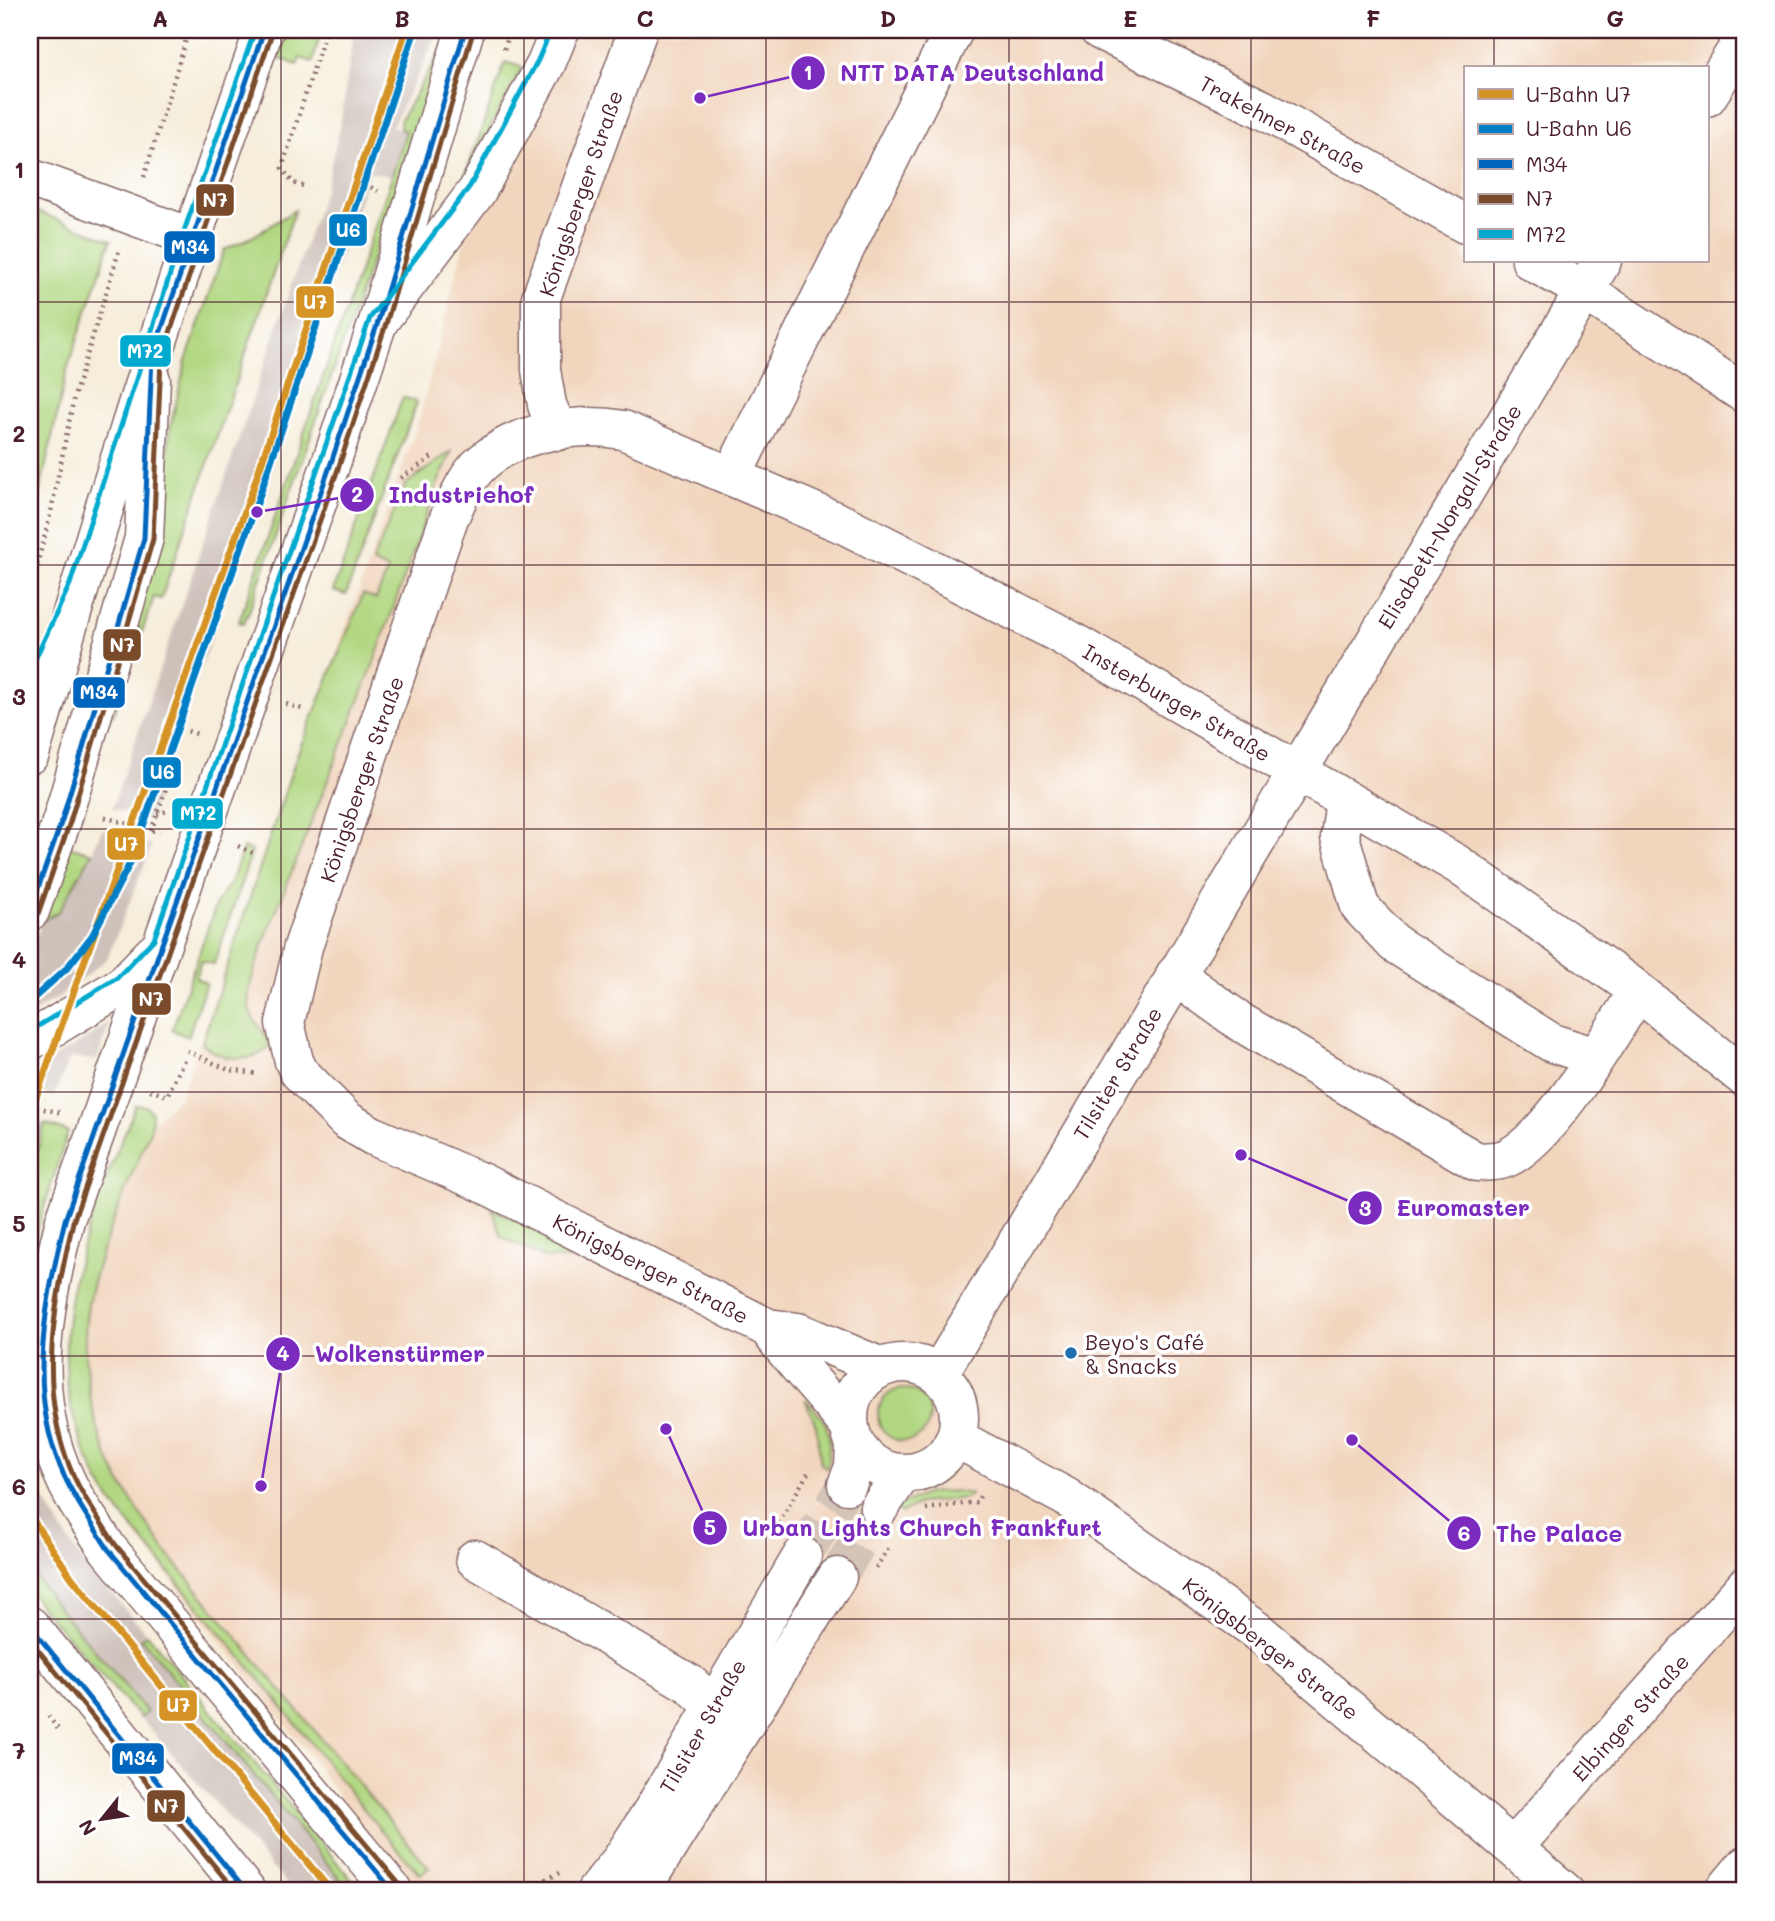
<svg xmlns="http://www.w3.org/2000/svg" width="1775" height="1921" font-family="Mali,sans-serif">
<rect width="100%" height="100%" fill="#fff"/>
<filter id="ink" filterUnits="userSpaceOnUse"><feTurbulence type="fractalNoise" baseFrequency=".0143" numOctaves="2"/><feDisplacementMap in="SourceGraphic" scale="14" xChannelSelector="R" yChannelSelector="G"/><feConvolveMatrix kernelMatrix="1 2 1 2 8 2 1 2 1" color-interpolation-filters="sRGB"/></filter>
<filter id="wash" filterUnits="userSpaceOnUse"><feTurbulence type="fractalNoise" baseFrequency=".00686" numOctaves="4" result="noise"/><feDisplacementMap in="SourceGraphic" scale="28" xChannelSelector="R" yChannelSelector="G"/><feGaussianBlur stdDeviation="1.57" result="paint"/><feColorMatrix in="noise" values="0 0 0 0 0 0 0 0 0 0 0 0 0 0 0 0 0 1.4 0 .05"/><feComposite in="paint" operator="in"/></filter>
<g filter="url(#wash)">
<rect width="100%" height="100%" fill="#f6edda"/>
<path fill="#f1d5bd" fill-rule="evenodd" d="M560 30H1745V1891H406L307 1752 133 1531 96 1466 73 1342 114 1159 180 1097 420 417 477 191ZM1465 68H1707V261H1465Z"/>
<path fill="#cec1ba" d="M376 30 439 32 392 127 406 130 392 176 369 172 158 795 147 820 112 808 325 188 340 127 354 31Z
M102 829 152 845 107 959 63 994 30 1015V955L42 921 92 853Z
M110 1022 97 1060 70 1058 54 1097 30 1090V1070L72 1048Z
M30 1119 45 1124 30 1176Z
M30 1459 47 1505 77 1554 147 1634 141 1639 350 1891H293L140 1718 146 1712 52 1600 30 1568Z"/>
<path fill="#b1d781" stroke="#7e7b56" stroke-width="2" d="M289 30H321L313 62 300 58 297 65 279 58Z
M451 33 250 609 244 623 239 622 392 176 406 131 400 129V121Z
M505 62 522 67 466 174Z
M30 209 111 240 67 370 30 536Z
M295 210 161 599 154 597 113 716 153 558 166 480 170 428 186 361 224 250 252 237Z
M403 397 417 402 346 595 333 591Z
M452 451 437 485 372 668 262 947C256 968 241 997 253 1018 259 1029 268 1034 269 1047 251 1065 219 1060 202 1043L297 755 363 594 376 599 388 570 372 562 406 484Z
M66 845 92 853 59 911 42 921Z
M243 848 252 851 214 964 201 961 196 978 206 983 188 1037 172 1030 217 902 232 880Z
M136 1105 146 1106 152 1113 151 1128C129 1185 99 1245 88 1305 79 1356 91 1425 115 1472 131 1502 150 1529 170 1557L429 1868 420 1874C361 1811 311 1740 255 1674 219 1631 182 1588 146 1544 132 1526 115 1509 104 1490 85 1458 70 1416 67 1380 58 1283 101 1191 136 1105Z
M45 1124 68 1132 30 1252V1176Z
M492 1209 572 1247 568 1259 545 1258 502 1237Z
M878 1415a26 26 0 1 1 52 0a26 26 0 1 1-52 0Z
M805 1399C832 1426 831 1430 827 1468L821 1464 816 1425Z
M955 1491 971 1494 966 1498 920 1503 902 1513 894 1508 928 1493Z
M30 1568 52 1600 147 1712 140 1718 40 1606 30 1591Z
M147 1634 361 1891H350L141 1639Z"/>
</g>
<g filter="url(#ink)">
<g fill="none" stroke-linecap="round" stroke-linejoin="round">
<path stroke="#d4c4b7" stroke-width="38" stroke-dasharray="38 19" stroke-linecap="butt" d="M802 1556 847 1485
M837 1577 879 1508"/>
<g stroke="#866768" stroke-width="41">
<path id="minor" d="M1099 30 1264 110 1465 224
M1707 97 1745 37
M30 178 191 237
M1531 261 1583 290 1745 394
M379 321 477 191 546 64 560 30
M558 431 547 405 541 370V298L638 30
M732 476 954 30
M1345 800 1340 837 1360 907 1395 944 1552 1043 1596 1057
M30 911 62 820 144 538 151 380
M1175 975 1242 1023 1477 1162C1485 1161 1497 1162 1504 1159 1548 1143 1612 1032 1638 991
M768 1328 483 1183 373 1136 346 1120 299 1072 294 1061 285 1023 303 947 449 518C458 499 466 476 483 462 518 431 579 422 623 430L847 526 1054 631 1457 864 1629 984 1745 1078
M849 1418a55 55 0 1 1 110 0a55 55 0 1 1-110 0Z
M938 1375 1602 261
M849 1426C823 1392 793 1363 768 1328L798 1332 881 1367
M956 1438 1066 1497 1256 1630 1564 1891
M847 1485 854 1467 855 1444
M879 1508 903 1473
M475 1559 690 1684 714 1706
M1514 1847 1745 1586
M596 1891 621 1860 653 1810 802 1556
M640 1891 837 1577
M1724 1891 1745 1866"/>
</g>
<g stroke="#866768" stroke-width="41">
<path id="major" d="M30 754C101 510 179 269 264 30
M30 1041 123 985 154 953
M30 1626 246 1891
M393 1891 108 1549C98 1533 86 1517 76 1500 23 1408 41 1317 65 1220L330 466 378 322 465 30"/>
</g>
<path stroke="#866768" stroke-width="4.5" stroke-dasharray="2 5" stroke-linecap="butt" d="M504 49 511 30
M144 177 189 30
M303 186 293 183 282 168 326 30
M363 191 365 184 378 191
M30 287 36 376 30 409
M401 478 435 455
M30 592 51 512 74 397 119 251
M286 704 305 710
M181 729 197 734
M157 814 167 811
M105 817 151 831 159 829
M151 831 167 786 162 784
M238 846 255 854
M187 1051 229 1070 258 1074
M150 1090 167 1096 184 1060
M30 1106 62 1113
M926 1509 977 1502 980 1496
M779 1523 808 1473
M876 1568 890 1546
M48 1716 58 1729
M457 1887 474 1891
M520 1891 560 1873"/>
<use href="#minor" stroke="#fff" stroke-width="38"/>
<use href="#major" stroke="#fff" stroke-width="38"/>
<g stroke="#fff" stroke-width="10">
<path id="bus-1" d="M30 911 62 820 144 538 152 357 264 30
M30 1626 246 1891
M393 1891 108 1549C91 1522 72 1496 60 1466 27 1387 46 1300 65 1220L330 466 378 322 465 30"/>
</g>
<g stroke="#fff" stroke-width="10">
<path id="bus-2" d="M38 914 70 822 153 539 161 359 272 33
M30 1640 235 1891
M400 1885 115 1544C98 1517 78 1491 67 1460 38 1381 55 1301 73 1222L338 469 386 324 473 32"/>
</g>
<g stroke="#fff" stroke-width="10">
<path id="bus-3" d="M30 670 70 584 183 234 255 30
M30 1031 117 978 154 939 370 318 470 186 538 60 551 30"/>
</g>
<use href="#bus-1" stroke="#0065bd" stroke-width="5"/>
<use href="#bus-2" stroke="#7a4b2a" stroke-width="5"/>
<use href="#bus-3" stroke="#00a9ce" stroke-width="5"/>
<g stroke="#fff" stroke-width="12">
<path id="metro-1" d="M30 1114 251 494 406 30
M30 1516 72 1578 331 1891"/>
</g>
<g stroke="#fff" stroke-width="12">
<path id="metro-2" d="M36 996 67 968 92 936 130 863 259 497 414 33"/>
</g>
<use href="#metro-1" stroke="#d59325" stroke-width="7"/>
<use href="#metro-2" stroke="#007ec6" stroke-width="7"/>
</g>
</g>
<path fill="none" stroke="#4a1f2b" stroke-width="2" stroke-opacity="0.55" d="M281 30V1891M524 30V1891M766 30V1891M1009 30V1891M1251 30V1891M1494 30V68M1494 261V1891M30 302H1745M30 565H1745M30 829H1745M30 1092H1745M30 1356H1745M30 1619H1745"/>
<circle fill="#1f6fb2" stroke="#fff" stroke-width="2.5" cx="1071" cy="1353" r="7"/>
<g text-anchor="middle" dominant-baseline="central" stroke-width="7" stroke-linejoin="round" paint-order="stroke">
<g font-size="21" fill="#4a1f2b" stroke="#fff">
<text transform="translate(1283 124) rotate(28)">Trakehner Straße</text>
<text transform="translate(580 193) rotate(-71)">Königsberger Straße</text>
<text transform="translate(1449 516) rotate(-59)">Elisabeth-Norgall-Straße</text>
<text transform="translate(1177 702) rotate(30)">Insterburger Straße</text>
<text transform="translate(361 779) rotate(-71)">Königsberger Straße</text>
<text transform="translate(1117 1073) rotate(-59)">Tilsiter Straße</text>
<text transform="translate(651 1268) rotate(27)">Königsberger Straße</text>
<text transform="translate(1271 1648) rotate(38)">Königsberger Straße</text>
<text transform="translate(1630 1717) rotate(-48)">Elbinger Straße</text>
<text transform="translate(702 1726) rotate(-60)">Tilsiter Straße</text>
</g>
<g font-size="21" fill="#4a1f2b" stroke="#fff" text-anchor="start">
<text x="1085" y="1341">Beyo's Café<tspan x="1085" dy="24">&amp; Snacks</tspan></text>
</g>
</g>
<path fill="none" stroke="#7b2cbf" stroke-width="2.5" d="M700 98L808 73M257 512L357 495M1241 1155L1365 1208M261 1486L283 1354M666 1429L710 1528M1352 1440L1464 1533"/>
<g fill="#7b2cbf" stroke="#fff" stroke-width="2.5">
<circle cx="700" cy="98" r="7"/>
<circle cx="257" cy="512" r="7"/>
<circle cx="1241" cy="1155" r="7"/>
<circle cx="261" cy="1486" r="7"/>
<circle cx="666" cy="1429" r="7"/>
<circle cx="1352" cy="1440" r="7"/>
<circle cx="808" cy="73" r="18"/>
<circle cx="357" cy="495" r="18"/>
<circle cx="1365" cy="1208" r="18"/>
<circle cx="283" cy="1354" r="18"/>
<circle cx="710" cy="1528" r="18"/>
<circle cx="1464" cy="1533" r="18"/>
</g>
<g font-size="21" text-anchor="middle" font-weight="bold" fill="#fff">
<text x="808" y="80">1</text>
<text x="357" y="502">2</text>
<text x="1365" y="1216">3</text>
<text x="283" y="1361">4</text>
<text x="710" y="1535">5</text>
<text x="1464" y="1541">6</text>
</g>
<g font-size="23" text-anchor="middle" font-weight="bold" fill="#7b2cbf" stroke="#fff" stroke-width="7" stroke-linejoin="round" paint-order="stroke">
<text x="972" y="81">NTT DATA Deutschland</text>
<text x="461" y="503">Industriehof</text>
<text x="1463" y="1216">Euromaster</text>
<text x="400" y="1362">Wolkenstürmer</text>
<text x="922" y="1536">Urban Lights Church Frankfurt</text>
<text x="1559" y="1542">The Palace</text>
</g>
<g stroke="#fff" stroke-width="2.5">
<rect x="195" y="183" width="40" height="34" rx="7" fill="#7a4b2a"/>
<rect x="328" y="213" width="40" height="34" rx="7" fill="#007ec6"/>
<rect x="163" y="230" width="53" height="34" rx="7" fill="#0065bd"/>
<rect x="295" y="285" width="40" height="34" rx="7" fill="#d59325"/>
<rect x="119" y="334" width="53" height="34" rx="7" fill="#00a9ce"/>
<rect x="102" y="628" width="40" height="34" rx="7" fill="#7a4b2a"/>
<rect x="72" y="676" width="54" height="33" rx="7" fill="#0065bd"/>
<rect x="142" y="756" width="40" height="33" rx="7" fill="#007ec6"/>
<rect x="171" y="797" width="53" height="33" rx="7" fill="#00a9ce"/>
<rect x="106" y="827" width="40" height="34" rx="7" fill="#d59325"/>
<rect x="131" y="982" width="41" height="34" rx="7" fill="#7a4b2a"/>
<rect x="158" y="1689" width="40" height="33" rx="7" fill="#d59325"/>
<rect x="111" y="1742" width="54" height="33" rx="7" fill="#0065bd"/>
<rect x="146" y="1789" width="40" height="34" rx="7" fill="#7a4b2a"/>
</g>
<g font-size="19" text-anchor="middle" font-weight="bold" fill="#fff">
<text x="215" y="207">N7</text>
<text x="348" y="237">U6</text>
<text x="190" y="254">M34</text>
<text x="315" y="309">U7</text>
<text x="145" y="358">M72</text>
<text x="122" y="652">N7</text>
<text x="99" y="699">M34</text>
<text x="162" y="779">U6</text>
<text x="198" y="820">M72</text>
<text x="126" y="851">U7</text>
<text x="151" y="1006">N7</text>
<text x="178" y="1712">U7</text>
<text x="138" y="1765">M34</text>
<text x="166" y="1813">N7</text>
</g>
<rect width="1775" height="1921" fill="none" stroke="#fff" stroke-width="77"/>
<rect x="1464" y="66" width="245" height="196" fill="#ffffff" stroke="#b7a5aa" stroke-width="2"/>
<rect x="1478" y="89" width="35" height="10" fill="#d59325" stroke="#b7a5aa" stroke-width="2"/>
<text x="1526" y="102" font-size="21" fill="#4a1f2b">U-Bahn U7</text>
<rect x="1478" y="124" width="35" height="10" fill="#007ec6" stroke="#b7a5aa" stroke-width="2"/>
<text x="1526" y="136" font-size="21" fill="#4a1f2b">U-Bahn U6</text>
<rect x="1478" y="159" width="35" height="10" fill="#0065bd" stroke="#b7a5aa" stroke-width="2"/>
<text x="1526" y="172" font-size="21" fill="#4a1f2b">M34</text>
<rect x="1478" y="194" width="35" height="10" fill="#7a4b2a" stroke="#b7a5aa" stroke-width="2"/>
<text x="1526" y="206" font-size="21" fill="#4a1f2b">N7</text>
<rect x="1478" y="229" width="35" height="10" fill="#00a9ce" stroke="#b7a5aa" stroke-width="2"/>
<text x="1526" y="242" font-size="21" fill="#4a1f2b">M72</text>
<g transform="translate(102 1819) rotate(240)" stroke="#ffffff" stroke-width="5" paint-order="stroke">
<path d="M0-5L12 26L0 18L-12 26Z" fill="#4a1f2b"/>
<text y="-10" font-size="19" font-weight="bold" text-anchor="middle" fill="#4a1f2b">N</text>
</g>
<rect x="38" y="38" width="1698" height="1844" fill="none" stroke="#4a1f2b" stroke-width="2.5"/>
<g font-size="23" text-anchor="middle" font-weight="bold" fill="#4a1f2b">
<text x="160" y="27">A</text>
<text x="402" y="27">B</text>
<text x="645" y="27">C</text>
<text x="888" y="27">D</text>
<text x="1130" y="27">E</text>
<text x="1373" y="27">F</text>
<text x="1615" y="27">G</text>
<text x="19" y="178">1</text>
<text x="19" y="442">2</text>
<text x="19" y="705">3</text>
<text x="19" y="968">4</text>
<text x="19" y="1232">5</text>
<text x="19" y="1495">6</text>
<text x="19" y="1759">7</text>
</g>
</svg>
